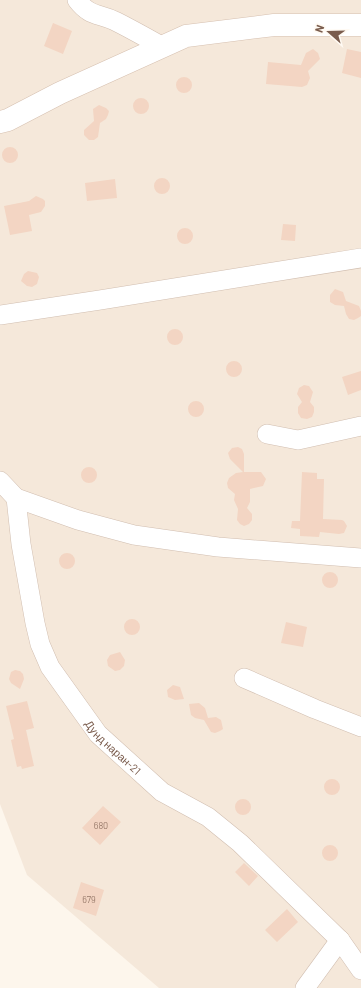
<svg xmlns="http://www.w3.org/2000/svg" width="361" height="988" font-family="Barlow,sans-serif">
<rect width="100%" height="100%" fill="#fdf6ec"/>
<path fill="#f5e8da" d="M0 0H361V988H159L27 875 0 804Z"/>
<path fill="#f3d5c3" d="M53 23 72 31 63 54 44 46Z
M313 49 318 53 320 59 308 71 310 78 307 85 302 87 266 84 268 62 301 65 306 53Z
M347 49 361 52V78L342 73Z
M176 85a8 8 0 1 1 16 0a8 8 0 1 1-16 0Z
M133 106a8 8 0 1 1 16 0a8 8 0 1 1-16 0Z
M99 105 106 108 109 111 108 115 106 119 100 123 98 137 94 140H89L84 135V130L94 121 93 109Z
M2 155a8 8 0 1 1 16 0a8 8 0 1 1-16 0Z
M154 186a8 8 0 1 1 16 0a8 8 0 1 1-16 0Z
M115 179 117 198 87 201 85 183Z
M36 196 43 199 45 201V206L41 212 29 215 32 231 10 235 4 206 29 201Z
M283 224 296 225 295 241 281 240Z
M177 236a8 8 0 1 1 16 0a8 8 0 1 1-16 0Z
M28 271 37 273 39 277 37 284 32 287 27 286 21 281 24 274Z
M335 289 343 292 346 301 359 306 361 311V316L358 318 354 320 349 319 346 314 344 306 335 305 330 302V295Z
M167 337a8 8 0 1 1 16 0a8 8 0 1 1-16 0Z
M226 369a8 8 0 1 1 16 0a8 8 0 1 1-16 0Z
M361 371V390L348 395 342 377Z
M304 385 309 386 313 392 310 402 314 407V412L312 417 307 419 301 418 298 413V407L302 402 297 394 299 388Z
M188 409a8 8 0 1 1 16 0a8 8 0 1 1-16 0Z
M238 447 242 449 244 454V472H261L266 479 263 486 250 489V502L247 508 252 514V520L249 524 244 526 240 524 237 520 238 509 234 500 235 494 228 488 227 483 229 478 236 473 243 472 230 459 228 453 232 448Z
M81 475a8 8 0 1 1 16 0a8 8 0 1 1-16 0Z
M302 472 317 473V479H324L323 519 342 520 344 521 347 526 344 533 339 534 320 532 319 537 300 536V529L291 528 292 521H300Z
M59 561a8 8 0 1 1 16 0a8 8 0 1 1-16 0Z
M322 580a8 8 0 1 1 16 0a8 8 0 1 1-16 0Z
M124 627a8 8 0 1 1 16 0a8 8 0 1 1-16 0Z
M286 622 307 627 303 647 281 643Z
M120 652 125 660 124 666 120 670 115 671 108 666 107 660 110 655Z
M15 670 20 671 23 674 24 679 20 689 11 683 9 679 11 672Z
M173 685 180 687 184 699 175 700 168 697 167 690Z
M27 701 34 728 26 730 34 766 22 769 21 766 17 767 11 740 14 739 6 706Z
M199 703 205 708 208 718 216 717 221 720 223 729 220 731 215 733 211 732 204 720 195 718 191 715 189 704Z
M324 787a8 8 0 1 1 16 0a8 8 0 1 1-16 0Z
M235 807a8 8 0 1 1 16 0a8 8 0 1 1-16 0Z
M103 806 121 822 100 845 82 828Z
M322 853a8 8 0 1 1 16 0a8 8 0 1 1-16 0Z
M244 863 258 876 249 886 235 872Z
M81 882 104 890 96 916 73 908Z
M287 909 298 922 277 942 265 930Z"/>
<g fill="none" stroke-linecap="round" stroke-linejoin="round">
<g stroke="#d1beb0" stroke-width="20">
<g id="street">
<path d="M77 0C90 17 98 13 115 21 131 29 147 38 163 47"/>
<path d="M0 315 100 300 361 258"/>
<path d="M267 434 298 440 361 426"/>
<path id="s1" d="M0 481 16 498 21 544 35 623 40 644 50 667 98 734 162 792 208 817 240 843 340 940 361 970"/>
<path d="M16 498 78 520 134 535 218 547 361 558"/>
<path d="M244 678 315 709 361 727"/>
<path d="M305 988 340 940"/>
</g>
</g>
<g stroke="#d6c0b0" stroke-width="23">
<path id="secondary" d="M0 122 8 120 60 93 186 36 274 25H361"/>
</g>
<use href="#street" stroke="#fff" stroke-width="19"/>
<use href="#secondary" stroke="#fff" stroke-width="22"/>
</g>
<g text-anchor="middle" dominant-baseline="central" stroke-width="3" stroke-linejoin="round" paint-order="stroke">
<g font-size="9" fill="#987a6a">
<text x="101" y="825">680</text>
<text x="89" y="899">679</text>
</g>
<g font-size="11" fill="#7a5c4d" stroke="#fffaf3">
<text stroke="none"><textPath href="#s1" startOffset="299">Дунд наран-21</textPath></text>
</g>
</g>
<g transform="translate(329 32) rotate(290)" stroke="#fffaf3" stroke-width="3" paint-order="stroke">
<path d="M0-3L7 15L0 10L-7 15Z" fill="#7a5c4d"/>
<text y="-6" font-size="11" font-weight="bold" text-anchor="middle" fill="#7a5c4d">N</text>
</g>
</svg>
